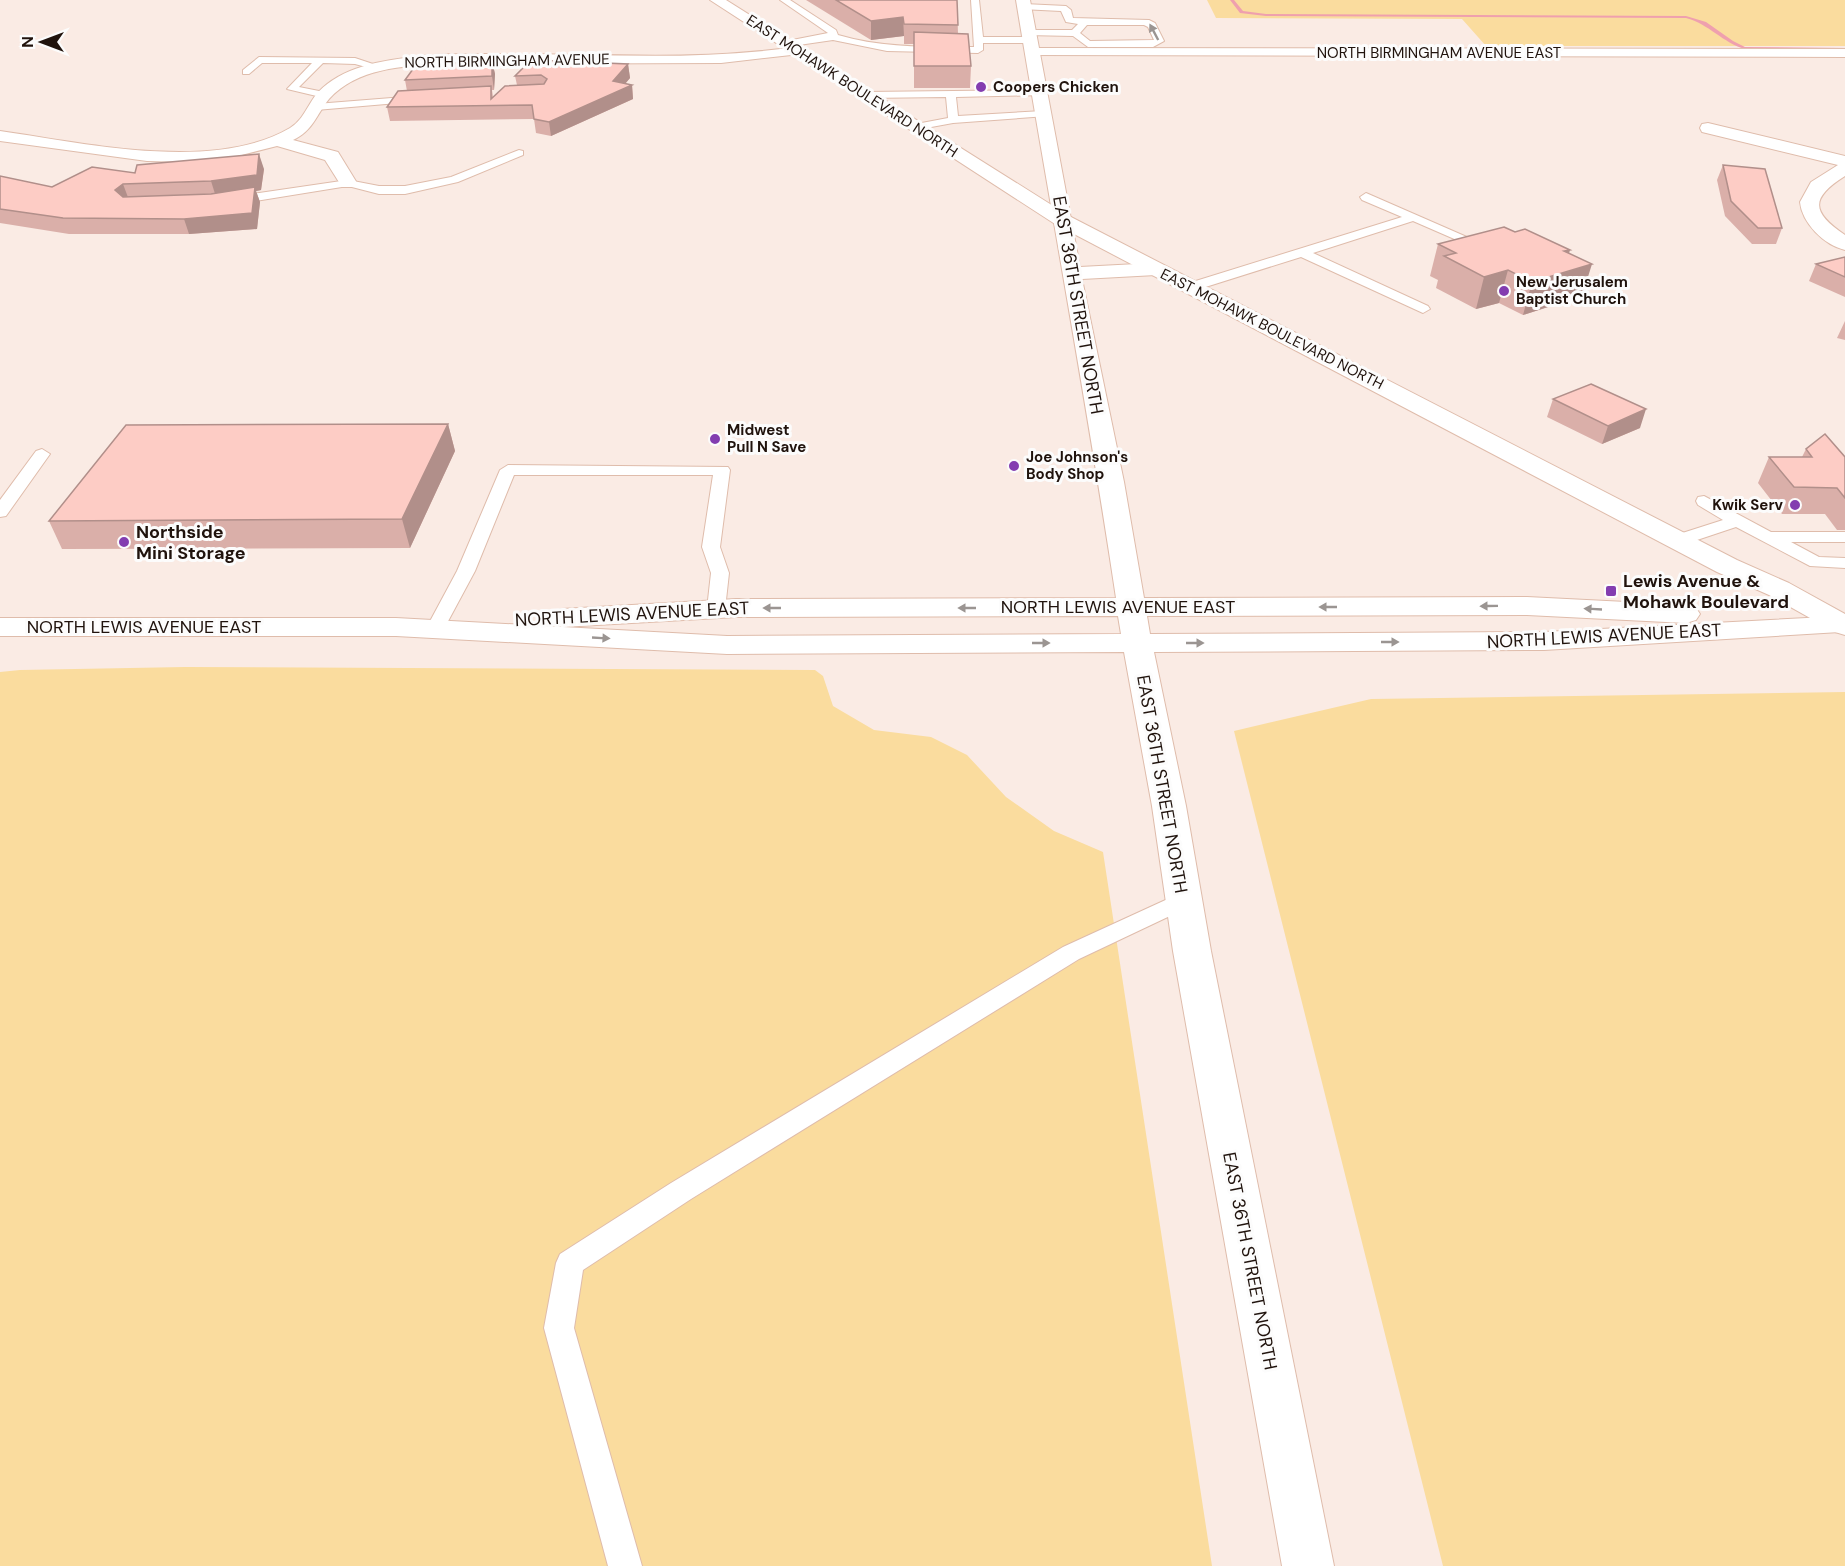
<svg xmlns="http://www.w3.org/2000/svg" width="1845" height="1566" font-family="'DM Sans',sans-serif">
<rect width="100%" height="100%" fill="#faebe4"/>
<path fill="#fadc9e" d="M1207 0H1845V46H1486L1462 19 1216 18Z
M185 667 815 670 823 676 833 706 874 730 931 737 967 755 1006 797 1054 831 1103 852 1212 1566H0V672L20 670Z
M1845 692V1566H1443L1234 731 1371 699Z"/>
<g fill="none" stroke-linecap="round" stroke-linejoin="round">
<path fill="#efa0ae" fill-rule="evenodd" d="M1230 0H1234L1243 11 1266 14 1686 16 1706 22 1733 41 1745 47 1845 48V50L1745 49C1723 43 1709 24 1686 18L1266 16 1240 13Z"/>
<g stroke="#dfbcab" stroke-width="2">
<path id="service" d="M780 0H790L836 30 838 35C882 48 928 47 974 47L971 0H979L983 37H1030L1035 40 1030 43H983V50L978 53 887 51 833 40 785 47 782 46V42L828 33Z
M1024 4 1066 6 1071 10 1073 18 1149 20 1155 23 1164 41 1153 47H1088L1073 36 1026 35 1024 33 1029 30H1072L1078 24 1066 22 1061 11 1021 9V5ZM1087 25H1144L1148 27 1154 40 1090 41 1080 33Z
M259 57 355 58 382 67 377 70 355 64 323 63 299 87 329 93 330 95 325 98 287 89 312 63H262L249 74H243V70Z
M1040 90 1044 91V95L956 97 958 116 1043 111 1048 114 1047 116 953 123 915 130 910 127 911 125 948 118 946 97 866 98 861 95 866 92Z
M417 96 421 97V101L316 110 311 107 316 104Z
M519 150 523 151V155L458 182 405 194H379L348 186 231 205 225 201 231 197 348 180 379 186H405L451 177Z
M1366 193 1492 248 1490 251H1482L1413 221 1313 253 1428 306 1430 309 1423 313 1301 257 1196 290H1186L1184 287 1186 284 1402 217 1362 200 1360 197Z
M42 449 50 454 6 516 0 517V500L36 451Z
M508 465 728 467 730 470 720 547 729 573 725 609 722 613H710L707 609 711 573 702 547 713 475H514L475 571 446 625 444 629H430L428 625 457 571 500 470Z
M1704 496 1771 532H1845V542H1791L1819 557 1845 558V568L1810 566 1736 527 1685 544H1673L1670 540 1673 536 1723 520 1698 505 1696 501 1698 497Z
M1183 892 1191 894 1194 900 1191 906 1079 959 691 1199 583 1270 574 1328 642 1566H608L544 1328 556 1263 560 1254 671 1183 1063 947Z"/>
</g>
<g stroke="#dfbcab" stroke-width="2">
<path id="minor" d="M795 47 802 51 800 54 721 63 442 64C403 66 357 68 329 99 316 115 313 131 293 140L338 152 357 183 354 187H342L325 160 277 146 222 160 185 162 147 161 0 141V131C84 143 214 173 290 128 302 121 307 107 315 96 336 70 373 62 405 58 439 53 474 54 509 54 604 54 701 61 795 47Z
M1033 48 1845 49V57L1028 55 1026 52 1028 49Z
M1708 123 1845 156V176C1810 198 1811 212 1845 235V250C1824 245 1802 223 1800 202L1811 182 1838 165 1702 132 1700 128 1702 124Z"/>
</g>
<g stroke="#dfbcab" stroke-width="2">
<path id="tertiary" d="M710 0H726L1069 216 1737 560 1789 583 1845 614V635L1835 632 1769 595 1717 572 1055 224Z"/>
</g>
<g stroke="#dfbcab" stroke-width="2">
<path id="secondary" d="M1016 0H1030L1080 267 1156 263 1163 265 1166 269 1163 273 1156 275 1082 279 1124 482 1144 598 1527 597 1686 605 1696 608 1700 614 1696 620 1686 623 1527 615 1147 616 1150 634 1544 632 1845 616V630L1840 632 1544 650 1154 652 1186 806 1211 951 1334 1566H1282L1173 951 1152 806 1124 652 727 654 396 636H0V618H396L727 636 1121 634 1118 616 736 617 562 627 552 624 548 618 552 612 562 609 736 599 1116 598C1086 398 1049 200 1016 0Z"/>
</g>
<use href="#service" fill="#fff" fill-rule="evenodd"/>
<use href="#minor" fill="#fff" fill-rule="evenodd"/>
<use href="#tertiary" fill="#fff" fill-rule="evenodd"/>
<use href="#secondary" fill="#fff" fill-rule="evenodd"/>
</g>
<path fill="#daafa9" d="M806 0H957L958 34 971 66 970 88H914V44H904V36L871 40Z
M492 61 495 74 494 90H492L493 97 517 85 515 76 628 64 630 78 625 84 632 85 633 99 551 136 536 133 534 119 390 121 387 107 407 91 405 80Z
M1723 165 1782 228 1776 244H1752L1725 216 1717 180Z
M264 169 261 190 256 191 260 202 257 229 189 234H69L0 223V176L52 187Z
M1515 232 1569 253 1582 296 1523 315 1499 303 1476 309 1436 288 1438 280 1430 276 1438 244Z
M1845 257V297L1809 281 1816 264Z
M1845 321V340L1837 338Z
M1553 399 1640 428 1602 444 1547 417Z
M448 424 455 451 410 548 62 549 49 521Z
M1806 449 1845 457V530H1837L1825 514H1782L1758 483 1769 457H1802Z"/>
<path fill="#b18f8a" d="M903 17 904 36 871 40V21Z
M492 61 495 74 494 90 492 76Z
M628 64 630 78 619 91 632 85 633 99 551 136 549 122 613 81Z
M259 154 264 169 261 190 256 191 260 202 257 229 189 234 184 219 216 197 211 181Z
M123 184 129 200 121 205 115 190Z
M1570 250 1563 273 1592 264 1582 296 1523 315 1532 282 1564 251Z
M1508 270 1499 303 1476 309 1484 277Z
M1646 409 1640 428 1602 444 1608 426Z
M448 424 455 451 410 548 402 519Z"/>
<path fill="#fdccc5" stroke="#b18f8a" stroke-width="1.5" d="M836 0H957L958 25 904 24 903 17 871 21Z
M914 32 968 34 971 66H914Z
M531 60 628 64 613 81 632 85 549 122 534 119 532 105 387 107 398 91 491 86V99L505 86 544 84 547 79 541 75 515 76Z
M492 61V76L405 80 416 65Z
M259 154 257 175 211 181 123 184 115 190 123 197 211 194 255 187 252 213 184 219 63 218 0 209V176L52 187 92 167 135 173 137 165Z
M1723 165 1765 169 1782 228H1758L1731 201Z
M1504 227 1515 232 1525 229 1570 250 1564 251 1592 264 1532 282 1508 270 1484 277 1444 256 1456 253 1438 244Z
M1845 257V277L1816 264Z
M1591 384 1646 409 1608 426 1553 399Z
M448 424 402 519 49 521 126 425Z
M1825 434 1845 457V498L1837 488 1794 487 1769 457H1812L1806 449Z"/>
<defs><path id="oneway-solid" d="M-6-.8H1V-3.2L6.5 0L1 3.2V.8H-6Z" transform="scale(1.5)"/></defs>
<g fill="#9b9592">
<use href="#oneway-solid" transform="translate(1154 32) rotate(-118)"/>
<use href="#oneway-solid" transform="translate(1489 606) rotate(179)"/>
<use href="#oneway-solid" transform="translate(1328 607) rotate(180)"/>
<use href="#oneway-solid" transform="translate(772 608) rotate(180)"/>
<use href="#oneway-solid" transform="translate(967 608) rotate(180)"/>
<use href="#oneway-solid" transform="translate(1593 609) rotate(-177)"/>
<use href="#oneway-solid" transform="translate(601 638) rotate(3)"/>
<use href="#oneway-solid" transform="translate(1390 642)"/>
<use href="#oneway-solid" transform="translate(1041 643)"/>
<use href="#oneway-solid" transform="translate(1195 643)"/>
</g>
<g fill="#833db0" stroke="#fcfcfc" stroke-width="2">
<circle cx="981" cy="87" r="6"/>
<circle cx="1504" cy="291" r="6"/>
<circle cx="715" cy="439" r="6"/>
<circle cx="1014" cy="466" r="6"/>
<circle cx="1795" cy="505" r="6"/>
<circle cx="124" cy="542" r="6"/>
<rect x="1605" y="585" width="12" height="12" rx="3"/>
</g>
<g text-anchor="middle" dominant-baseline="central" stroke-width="6" stroke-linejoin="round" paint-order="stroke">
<g font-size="15" fill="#20130d" stroke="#fcfcfc">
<text x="1439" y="53">NORTH BIRMINGHAM AVENUE EAST</text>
<text transform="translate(507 61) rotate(-1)">NORTH BIRMINGHAM AVENUE</text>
<text transform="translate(852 86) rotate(33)">EAST MOHAWK BOULEVARD NORTH</text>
<text transform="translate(1272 329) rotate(27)">EAST MOHAWK BOULEVARD NORTH</text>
</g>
<g font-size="15" font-weight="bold" fill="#20130d" stroke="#fcfcfc" text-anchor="start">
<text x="993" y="87">Coopers Chicken</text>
<text x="1516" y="282">New Jerusalem<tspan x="1516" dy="17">Baptist Church</tspan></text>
<text x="727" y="430">Midwest<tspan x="727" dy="17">Pull N Save</tspan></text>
<text x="1026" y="457">Joe Johnson's<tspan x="1026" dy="17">Body Shop</tspan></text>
<text x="1783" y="505" text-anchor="end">Kwik Serv</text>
</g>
<g font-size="18" fill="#20130d" stroke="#fcfcfc">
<text transform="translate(1078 305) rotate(80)">EAST 36TH STREET NORTH</text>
<text x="1118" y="607">NORTH LEWIS AVENUE EAST</text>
<text transform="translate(632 614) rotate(-3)">NORTH LEWIS AVENUE EAST</text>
<text x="144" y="627">NORTH LEWIS AVENUE EAST</text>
<text transform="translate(1604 636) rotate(-3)">NORTH LEWIS AVENUE EAST</text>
<text transform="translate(1162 784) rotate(80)">EAST 36TH STREET NORTH</text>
<text transform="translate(1250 1261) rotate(79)">EAST 36TH STREET NORTH</text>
</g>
<g font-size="18" font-weight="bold" fill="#20130d" stroke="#fcfcfc" text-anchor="start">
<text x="136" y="532">Northside<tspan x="136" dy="21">Mini Storage</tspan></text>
<text x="1623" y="581">Lewis Avenue &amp;<tspan x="1623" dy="21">Mohawk Boulevard</tspan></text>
</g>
</g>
<g transform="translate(42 42) rotate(270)" stroke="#fcfcfc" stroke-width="4.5" paint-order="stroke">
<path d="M0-4.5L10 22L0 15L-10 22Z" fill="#20130d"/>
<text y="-9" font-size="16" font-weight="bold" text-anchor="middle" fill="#20130d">N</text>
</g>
</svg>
